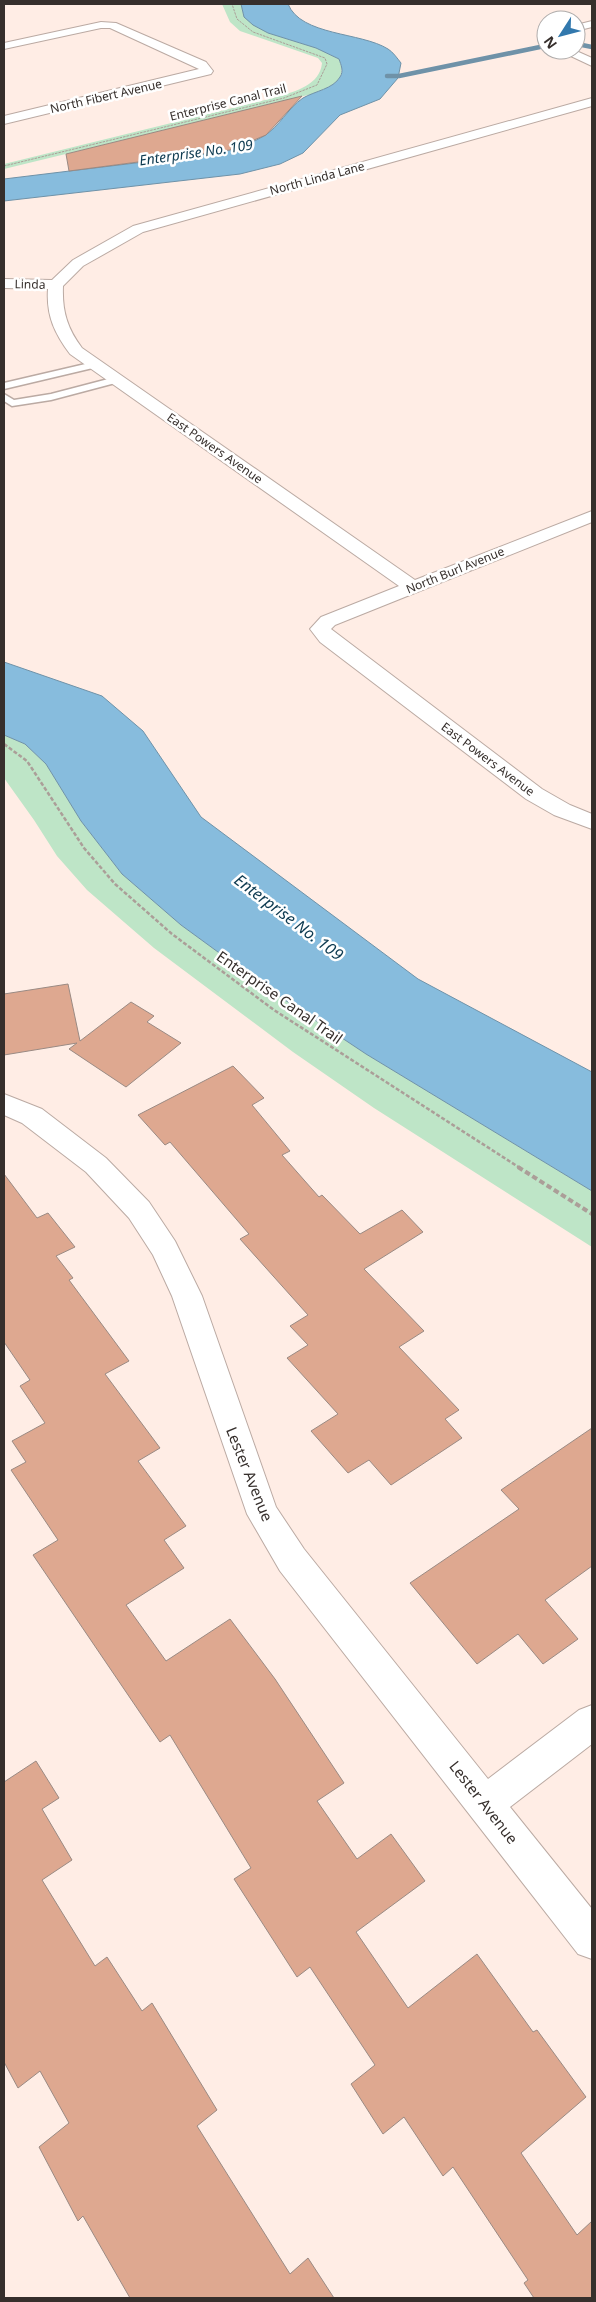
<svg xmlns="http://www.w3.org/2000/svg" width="596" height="2302" font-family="'Noto Sans',sans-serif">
<rect width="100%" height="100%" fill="#ffede5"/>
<path fill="#bee5c7" d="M222 4H241L244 17 268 33 316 48 339 59C348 82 330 86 312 94L4 169V164L277 97C296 91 320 85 322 63L318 58 240 31 230 22Z
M4 735 25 744 46 764 81 821 122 874 181 925 270 990 366 1054 592 1191V1247L374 1108 293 1052 154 948 87 890 57 856 34 820 4 778Z"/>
<path fill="#87bcdd" stroke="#6f92a8" d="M241 4H288C301 36 361 32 388 49 393 52 397 58 401 63L398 78 380 99 340 115 303 153 280 164 240 174 4 201V179L201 155C223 151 245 147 264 136 279 127 288 108 303 98 315 91 333 89 340 77 344 71 341 65 339 59L316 48 268 33 253 25 244 17Z
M4 662 102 696 143 731 201 817 418 979 592 1072V1191L366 1054 270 990 181 925 122 874 81 821 46 764 25 744 4 735Z"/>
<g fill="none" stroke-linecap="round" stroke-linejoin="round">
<path stroke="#6f92a8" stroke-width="4.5" d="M577 44 592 47
M387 76H399L540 47"/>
</g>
<path fill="#dea890" stroke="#9a8a83" d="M302 96 266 135 230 150 69 171 66 154Z
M68 984 80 1041 131 1002 154 1016 147 1022 181 1043 126 1087 69 1049 77 1043 4 1055V994Z
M233 1066 264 1098 252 1105 290 1151 282 1155 319 1197 322 1195 360 1234 402 1210 423 1232 364 1269 424 1331 399 1347 459 1410 445 1419 462 1438 391 1485 369 1460 348 1473 311 1431 338 1414 287 1358 308 1345 290 1326 308 1315 240 1239 249 1234 170 1142 165 1145 138 1115Z
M4 1174 37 1218 48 1213 75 1247 56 1256 73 1278 69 1280 129 1361 105 1374 160 1448 138 1461 186 1526 164 1540 184 1568 126 1605 166 1661 230 1619 275 1679 344 1783 317 1801 357 1859 391 1834 425 1881 356 1932 408 2008 477 1954 533 2032 537 2030 586 2097 521 2153 577 2235 592 2221V2298H534L524 2283 528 2280 453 2167 443 2176 404 2117 383 2134 351 2084 375 2065 310 1967 297 1977 234 1879 251 1868 170 1735 160 1742 33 1555 58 1540 11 1470 26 1462 12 1441 45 1423 20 1386 30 1380 4 1342Z
M592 1428V1566L545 1600 578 1639 543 1664 518 1634 477 1664 410 1583 519 1509 501 1490Z
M36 1761 59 1798 42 1809 72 1860 42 1880 95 1966 107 1957 142 2011 152 2003 217 2110 197 2126 290 2274 308 2258 334 2298H130L83 2216 78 2221 39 2147 69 2123 40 2071 18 2088 4 2062V1782Z"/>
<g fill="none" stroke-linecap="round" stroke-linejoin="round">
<g stroke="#bbaaa3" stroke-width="3">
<path id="service" d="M94 362 98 365 97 367 4 389V383Z
M116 377 120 380 119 382 51 400 12 406 4 401V394L14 400 51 394Z"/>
</g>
<g stroke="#bbaaa3" stroke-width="2">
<path id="minor" d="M101 22 116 23 206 62 213 71 211 74 4 124V116L199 69 110 28H101L4 49V43Z
M592 98V106L143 232 83 266 63 286C62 311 67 328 82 348L415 580 592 511V522L335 625 331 629 542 789 570 805 592 814V829L554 815 526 799 320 642 310 629 321 617 399 586 70 354C55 334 46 316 48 289L4 288V279L52 280 73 260 133 226Z
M4 1094 42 1109 106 1158 149 1202 175 1241 202 1296 276 1507 304 1549 488 1779 579 1710 592 1705V1744L510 1807 592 1909V1959L578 1954 280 1571 247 1514 172 1296 153 1255 129 1218 86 1172 22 1123 4 1115Z"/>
</g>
<g stroke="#bbaaa3" stroke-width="2">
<path id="tertiary" d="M592 21V27L576 31V25Z
M558 50H574L592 58V66Z"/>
</g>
<path stroke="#ab9e98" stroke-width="1" stroke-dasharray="2.5 1" stroke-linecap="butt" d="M4 166 284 98 317 85 327 64 325 58 253 32 237 19 232 4"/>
<path stroke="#ab9e98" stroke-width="2.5" stroke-dasharray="4 2" stroke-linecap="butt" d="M4 744 27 761 84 848 115 884 172 934 274 1010 520 1168"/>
<path stroke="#ab9e98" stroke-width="4" stroke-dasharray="5.5 3" stroke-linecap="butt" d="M518 1167 592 1214"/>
<use href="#service" fill="#fff" fill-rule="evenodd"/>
<use href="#minor" fill="#fff" fill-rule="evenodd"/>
<use href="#tertiary" fill="#fff" fill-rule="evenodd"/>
</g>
<g text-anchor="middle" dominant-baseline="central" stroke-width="5" stroke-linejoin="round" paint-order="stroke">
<g font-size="12" fill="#362f2c" stroke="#fff">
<text transform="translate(106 96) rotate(-13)">North Fibert Avenue</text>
<text transform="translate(228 102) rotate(-14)">Enterprise Canal Trail</text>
<text transform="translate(317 178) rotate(-15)">North Linda Lane</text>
<text transform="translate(30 284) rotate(1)">Linda</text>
<text transform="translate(215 448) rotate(35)">East Powers Avenue</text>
<text transform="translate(455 570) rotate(-22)">North Burl Avenue</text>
<text transform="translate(488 759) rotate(37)">East Powers Avenue</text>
</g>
<g font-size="14" font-style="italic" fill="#0d3a50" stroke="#fff">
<text transform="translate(196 152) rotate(-8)">Enterprise No. 109</text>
</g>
<g font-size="15" fill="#362f2c" stroke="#fff">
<text transform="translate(280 997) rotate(35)">Enterprise Canal Trail</text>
<text transform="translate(250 1474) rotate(68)">Lester Avenue</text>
<text transform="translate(484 1802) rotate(52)">Lester Avenue</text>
</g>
<g font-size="16" font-style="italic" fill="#0d3a50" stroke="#fff">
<text transform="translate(289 917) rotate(37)">Enterprise No. 109</text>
</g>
</g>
<rect width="596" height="2302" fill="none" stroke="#362f2c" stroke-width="10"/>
<g transform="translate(561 35) rotate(234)"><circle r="24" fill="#ffffff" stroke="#afacab"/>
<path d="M0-4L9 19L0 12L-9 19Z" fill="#3278ad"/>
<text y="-8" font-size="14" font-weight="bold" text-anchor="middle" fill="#362f2c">N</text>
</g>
</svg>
